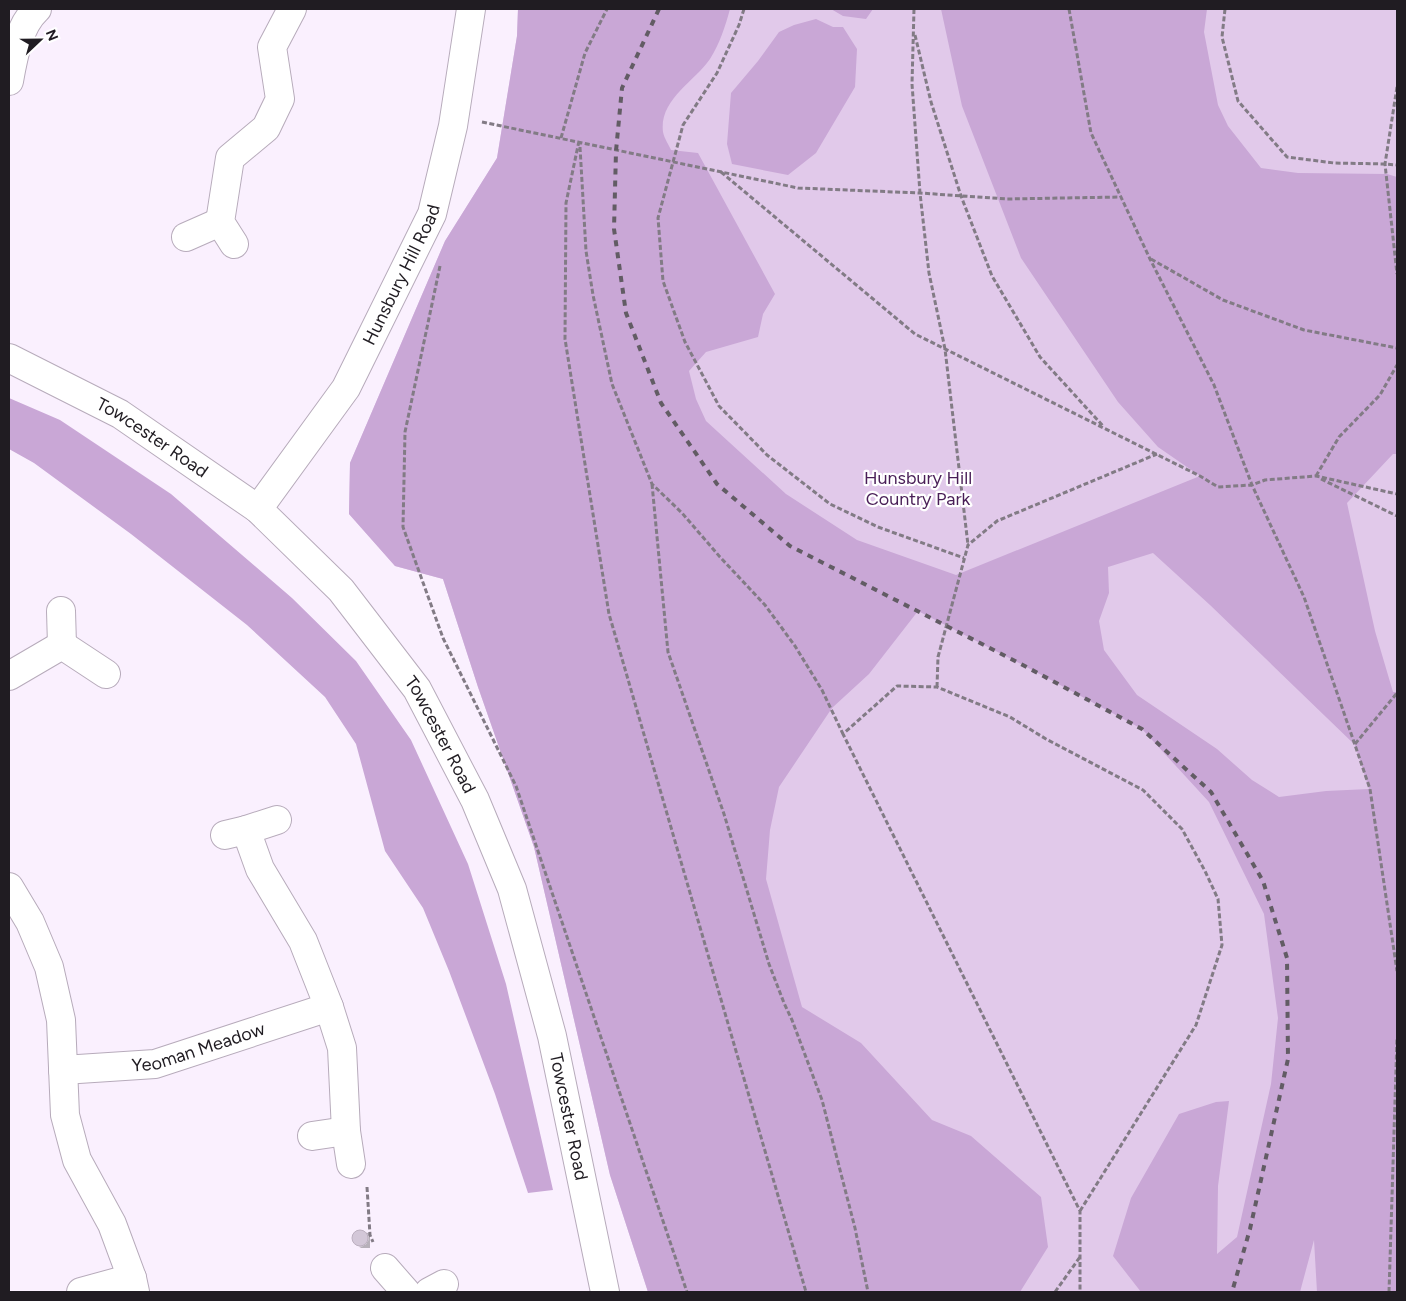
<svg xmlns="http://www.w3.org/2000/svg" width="1406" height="1301" font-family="Figtree,sans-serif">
<defs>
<filter id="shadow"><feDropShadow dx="5.5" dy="3" stdDeviation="0" flood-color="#0004"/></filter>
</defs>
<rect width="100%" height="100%" fill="#faf0fe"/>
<path fill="#e1c9ea" d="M518 9H1397V1292H648L610 1175 534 847 478 687 443 579 395 566 349 514 350 463 445 241 497 158 517 36Z"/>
<path fill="#c9a7d6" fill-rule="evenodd" d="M518 9H730C725 27 720 43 710 59 694 82 659 100 663 132 664 138 669 145 671 150L698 153 775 294 763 314 758 337 706 352 689 371 696 399 706 421 786 494 857 540 956 575 1200 476 1158 447 1118 402 1021 258 962 106 941 9H1207L1204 32 1218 105 1228 126 1261 168 1298 173 1387 174 1397 177V454H1393L1347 503 1375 631 1393 692H1397V1292H1317L1314 1240 1300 1292H1141L1113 1256 1131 1198 1179 1114 1216 1102 1229 1101 1218 1186 1217 1254 1237 1237 1271 1084 1278 1018 1264 914 1209 802 1142 729 1021 664 918 611 869 674 832 708 779 787 770 830 766 879 802 1007 861 1043 932 1120 971 1136 1041 1197 1048 1247 1020 1292H648L610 1175 534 847 478 687 443 579 395 566 349 514 350 463 445 241 497 158 517 36ZM1153 553 1210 605 1355 745 1369 789 1326 791 1279 797 1252 780 1217 749 1137 695 1104 650 1099 621 1109 593 1108 567Z
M831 9H873L866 19 843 16Z
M816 19 833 27H843L857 49 855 87 816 153 788 175 732 164 727 144 731 93 758 61 779 32 794 25Z
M9 398 60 420 171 494 292 598 356 661 411 740 468 864 506 984 553 1190 528 1193 495 1094 449 971 423 908 385 851 356 744 325 697 247 625 131 534 34 463 9 449Z"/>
<path fill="#d3c7d8" stroke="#bbafbf" filter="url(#shadow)" d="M352 1238a8 8 0 1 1 16 0a8 8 0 1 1-16 0Z"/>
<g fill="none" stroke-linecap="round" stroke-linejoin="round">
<g stroke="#b7abbb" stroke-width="30">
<g id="street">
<path d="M9 81C13 58 19 25 37 9"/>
<path d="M186 237 220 222"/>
<path d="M234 244 220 222 230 158 266 128 280 99 272 47 292 9"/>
<path d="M61 611 62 645"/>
<path d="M9 676 62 645 106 674"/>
<path d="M246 830 277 820"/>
<path d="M225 835 246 830 260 869 303 941 329 1007 342 1048 346 1131 351 1164"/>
<path d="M9 887 30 922 49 967 61 1020 65 1115 77 1160 112 1224 132 1278 135 1292"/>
<path id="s1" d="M63 1070 155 1064 329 1007"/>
<path d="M312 1136 346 1131"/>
<path d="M385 1268 406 1292"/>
<path d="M81 1292 132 1278"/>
<path d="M429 1292 444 1284"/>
</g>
</g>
<g stroke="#b7abbb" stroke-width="30">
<g id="secondary">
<path id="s2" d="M9 358 120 414 258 509 341 590 417 689 475 800 512 889 552 1036 605 1292"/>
<path id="s3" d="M258 509 346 388 432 214 453 126 471 9"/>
</g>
</g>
<path stroke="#827b85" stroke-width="3" stroke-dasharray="5 2.5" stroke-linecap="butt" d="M744 9 739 25 717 73 683 125 658 218 663 281 685 342 719 406 767 455 830 504 878 527 964 558
M914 9 912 84 920 193 929 273 945 349 968 545
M1069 9 1091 133 1150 259 1214 385 1252 485 1304 597 1355 745 1370 789 1397 971
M1225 9 1222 37 1238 101 1287 157 1334 163 1385 164 1397 165
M915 35 931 102 961 196 992 276 1040 357 1103 426
M1397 87 1385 164 1397 274
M482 122 798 188 920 193 1007 199 1121 197
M561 138 585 53 607 9
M579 141 566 203 565 339 609 614 806 1292
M580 147 586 251 593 295 612 384 652 484 682 513 720 557 765 605 795 646 822 690 843 734
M721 172 915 334 1200 476 1218 487 1252 485 1265 480 1316 476 1397 494
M1151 259 1223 300 1304 330 1397 348
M440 266 405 432 403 527 443 638 516 786 687 1292
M1316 476 1339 437 1380 395 1397 365
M1321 479 1397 516
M652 484 668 652 724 814 769 964 784 1003 792 1020 822 1100 855 1228 868 1292
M937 687 938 657 968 545 997 521 1157 454
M1355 744 1397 693
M367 1187 370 1235 373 1242
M1080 1211 1196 1025 1222 945 1218 899 1205 871 1182 829 1143 790 1046 739 1010 717 937 687 897 686 843 734 1080 1211V1292
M1055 1292 1080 1257
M1389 1292 1397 1038"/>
<use href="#street" stroke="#fff" stroke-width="28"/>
<use href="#secondary" stroke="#fff" stroke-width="28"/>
<path stroke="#625c64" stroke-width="4" stroke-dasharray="6 6" stroke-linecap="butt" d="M659 9 622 88 616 151 614 229 626 313 661 403 717 484 790 546 1021 664 1142 729 1211 792 1263 881 1287 958 1288 1059 1250 1229 1232 1292"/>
</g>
<g text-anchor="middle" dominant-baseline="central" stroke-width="4.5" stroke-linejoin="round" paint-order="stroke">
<g font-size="18" fill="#201c22" stroke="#fff">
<text stroke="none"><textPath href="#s3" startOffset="276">Hunsbury Hill Road</textPath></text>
<text stroke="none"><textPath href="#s2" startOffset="164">Towcester Road</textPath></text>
<text stroke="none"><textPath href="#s2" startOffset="584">Towcester Road</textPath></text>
<text stroke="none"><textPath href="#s1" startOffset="138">Yeoman Meadow</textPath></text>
<text stroke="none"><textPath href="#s2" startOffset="989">Towcester Road</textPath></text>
</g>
<g font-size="18" fill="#491e57" stroke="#fff">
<text x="918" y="478">Hunsbury Hill<tspan x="918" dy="21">Country Park</tspan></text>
</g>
</g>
<rect width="1406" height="1301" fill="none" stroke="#201c22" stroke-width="20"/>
<g transform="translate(40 40) rotate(68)" stroke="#ffffff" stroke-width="4" paint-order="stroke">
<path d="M0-4L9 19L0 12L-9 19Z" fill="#201c22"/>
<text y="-8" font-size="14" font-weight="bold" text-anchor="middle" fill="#201c22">N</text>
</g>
</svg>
